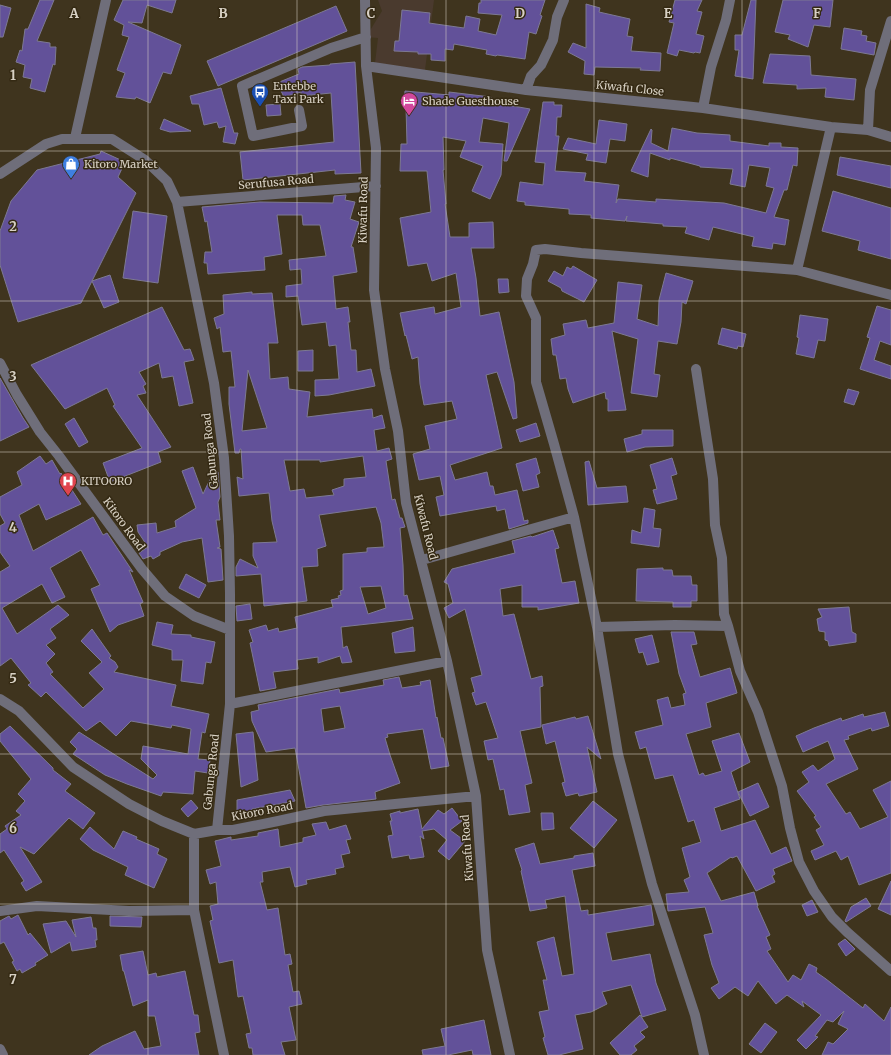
<svg xmlns="http://www.w3.org/2000/svg" width="891" height="1055" font-family="Merriweather,serif">
<rect width="100%" height="100%" fill="#3f341e"/>
<path fill="#4a3a2e" d="M378 0H434L425 70 375 63 378 38 366 37 382 11Z"/>
<path fill="#625199" stroke="#7d7993" fill-rule="evenodd" d="M40 0H54L37 41 50 43V47H56L55 65 53 64 45 92 30 88 32 79 23 77 25 65 16 62 20 50 22 51 25 29H28Z
M123 0H176L172 13 147 5 142 23 128 22 181 45 171 74 163 72 150 103 136 97 135 99 116 97 125 73 117 70 129 37 122 35 124 25 114 20Z
M481 0H545L540 15 542 16 536 34 529 32 525 59 497 55 496 56 486 54 487 50 454 44 453 50 445 49V61L431 60V54H418V52L394 51 395 41H399L402 10 430 13 429 23 464 28 466 16 480 19 478 31 496 35 502 15 478 13 479 3H481Z
M675 0H702L697 11 702 12 696 34 704 36 700 53 695 52 694 53 679 50 677 56 667 53 674 23 669 22Z
M751 0H756L753 79 735 76 739 50H735V35H742Z
M783 0H833L830 27 814 25 808 47 788 39 790 35 775 32Z
M586 4 600 8 599 12 630 19 627 36 633 37 631 51 661 53 660 71 640 70 641 68 595 67 594 75 584 74 585 61 568 52 573 43 586 48Z
M0 5 11 8 3 37H0Z
M336 6 347 31 218 86 207 61Z
M844 28 862 31 861 35 867 36 866 41 876 43 874 55 841 49Z
M770 54 810 56 811 75 856 79 854 100 825 97 826 88 797 89V85L763 83Z
M355 62 361 173 335 174V170L243 180 240 152 334 142 331 93 301 96V92L284 97 277 83 299 74 298 69 302 67 330 65V64Z
M221 88 234 133H238L235 144 223 142 226 126 219 128 217 122 204 125 199 104H192L190 96Z
M405 91 449 95V92L491 97 490 102 530 109 507 161H504L509 123 483 118 479 142 503 144 501 175 490 199 472 191 483 166 460 157 466 141 443 137 444 170H443L446 204H445L450 237H469V223L493 222 494 248H471L476 278 480 316 499 312 514 382 517 418 513 419 497 372 486 375 502 448 450 465 455 480 487 472 490 486H493L495 495 517 490 524 521 528 520V523L509 529 505 509 497 511 496 506 440 516 436 497 444 495 440 476 419 480 413 454 430 449 425 426 457 419 452 401 424 405 420 384 418 357 412 359 406 335 405 336 400 313 434 307 435 314 461 307 456 273 432 281 427 263 408 266 400 218 431 212 427 171H400L401 144H407L406 107H404Z
M543 102H554V105H562L561 117H557L556 136H559L555 171 586 173 584 181 619 185 616 203 618 199 656 202V199L724 203 766 213 774 188 766 186 770 168 749 165 745 187 730 184 733 169 700 167V166L670 158V160L650 153 648 177 631 171 651 129 652 130 651 143 668 151 672 128 697 133 730 135V141L769 146V143H781V147L798 148 797 166 793 165 787 190H784L774 217 789 220 785 245 773 243 772 249 752 246 754 237 713 227 709 240 685 233 687 227 663 226V224L626 221 627 216 625 221 591 218V215L569 214V209L525 205V202L517 201 520 182 543 185 545 163 535 162Z
M280 104 281 115 267 116 266 105Z
M164 119 191 131 170 132 160 129Z
M599 120 627 124 625 141 610 139 606 163 586 160 588 154 563 149 568 138 596 144Z
M101 151 125 162 118 177 136 193 81 303 18 322 0 265V231L11 201 37 170 100 154Z
M840 157 891 166V188L837 175Z
M833 191 891 208V259L858 250 860 241 822 231Z
M346 195 345 200 355 202 350 219 359 222 351 247H353L357 272 333 276 336 309 348 307 350 322H348L351 350H356L357 372 371 369 375 386 329 395 315 396V380L339 379 336 345 329 346 326 322 302 325 298 296 286 297V286L302 284 301 269 290 270 289 260 326 256 320 225H303L302 215H277L282 254 264 257 265 270 208 274 207 263H204L205 252H212L207 221 205 222 202 207 260 202 333 203 334 196Z
M133 211 167 216 158 283 123 278Z
M573 266 597 280 584 302 562 291 561 288 548 281 554 271 563 276 567 267 571 269Z
M666 273 693 281 686 304 682 302 681 322 677 344 658 341 654 374 660 375 657 397 631 393 638 339 612 331 626 410 608 411V399H606L605 392 573 403 568 389 566 378 560 379 556 355H553L551 339 565 335 563 324 586 320 588 328 614 323 618 282 642 285 637 319 658 326 659 300Z
M110 275 119 302 104 308 92 281Z
M498 279H508L509 292 499 293Z
M252 292V294L272 293 278 343H268L270 379 288 377 289 389 310 392 307 417 372 409 373 418 382 415 385 428 374 430 377 451 389 448 392 459 386 461 392 500 395 499 400 518H402L405 527 400 528 403 565 404 596 407 595 413 619 341 627 343 648 347 646 352 662 342 663 340 656 318 663V657L297 660 298 669 273 672 276 688 260 691 250 643 253 642 249 630 266 625 268 631 278 628 279 632 297 628 295 617 333 607 331 600 339 598 338 596 341 595 340 591 343 590V554L367 552V548L384 547 381 523 376 507 319 515 326 546 317 549 318 566 302 567 307 601 264 606 261 574 236 576V567L240 559 258 568 253 556V543L277 542 272 521 269 493 239 496 237 477 243 479 241 449H240L239 453H235L229 404V387H235L231 351 223 352 220 327 217 329 214 318 224 314 223 295ZM248 370 267 428 242 431ZM363 456 366 477 344 479V486L332 490 334 495 306 498 304 489 290 491 284 460H320V462ZM381 586 386 608 368 614 360 587Z
M877 306 891 310V345L880 341 874 360 891 366V379L860 369 870 338 867 337Z
M162 307 184 350 190 349 194 360 184 362 193 403 179 406 173 376 162 378 159 363 139 372 146 384 143 386 146 393 137 395 171 447 158 452 161 462 110 482 103 463 142 448 113 406 115 405 107 388 65 409 31 365Z
M800 315 828 319 825 341 818 340 814 358 796 354 799 338 797 337Z
M722 328 746 334 743 347 738 346 737 349 718 344Z
M313 350V371H298V351Z
M0 378 23 418 29 427 0 441Z
M848 389 859 392 854 405 844 402Z
M74 418 88 442 79 447 65 424Z
M536 423 540 436 520 442 516 430Z
M642 430H673V446L645 447 627 452 624 439 642 434Z
M40 456 46 464 52 460 60 474 61 473 81 504 46 520 39 504 19 515 33 551 93 517 103 535 107 533 133 572 129 570 143 602 140 604 144 616 118 625 110 632 91 589 100 585 81 550 50 568 65 597 52 603 42 584 2 608 17 634 58 605 69 615 50 629 56 638 46 645 55 654 46 663 53 672 50 674 83 708 104 689 89 673 102 662 81 641 92 629 111 656 109 658 115 662 118 667 114 672 176 685 171 706 209 714 205 733 202 732 198 759 210 760 208 773 195 771 193 794 163 792 161 796 127 784 105 775 73 754 77 749 70 742 79 732 153 779 157 775 141 759 143 746 188 754 191 729 172 725 171 728 131 721 116 736 100 721 86 731 46 692 41 697 28 685 31 683 11 658 0 666V572L10 566 0 552V526L5 523 0 514V497L22 485 17 472Z
M536 458 540 473 536 475 539 487 523 491 516 464Z
M672 458 677 474 671 476 677 499 657 504 653 490 657 489 650 465Z
M589 461 597 488 626 486 628 502 588 505 585 462Z
M193 467 203 494 214 471 218 472 220 497 218 502 220 520H216L220 547 217 548 221 549 223 580 208 582 202 538 182 542 160 552V555L153 559 151 556 143 559 139 553 148 547 138 532 137 525 156 523 157 533 176 527 175 521 196 508 182 471Z
M644 508 655 510 653 528 661 529 659 547 631 543 632 530 641 533Z
M553 530 559 548 555 549 562 583 575 581 579 603 538 610V607H522V585L500 589 503 616 514 614 531 679 542 676 543 686 540 687 541 727 520 731 532 783 525 785 530 812 509 815 504 789 500 790 493 759 488 760 484 741 498 738 486 702 476 705 472 693 475 692 471 678 482 675 465 609 449 618 444 608 453 603 448 584 444 582 452 569 515 553 512 541 531 536 532 537Z
M663 568V570H672L673 576H691L692 585H697V601H691V607H673V602L636 601 637 569Z
M186 574 206 585 199 598 179 588Z
M250 604 252 619 237 621 236 606Z
M849 607 852 632 856 634V642L829 646 828 641 825 640V632L819 631 817 619 822 617 818 609Z
M157 622 173 625 171 634 191 635V637L215 642 211 663 206 662 203 684 181 681 183 660H172V650L152 645Z
M413 627 415 651 395 653 392 633Z
M671 632H694L697 644 691 645 700 677 730 668 737 693 706 703 711 727 686 734 699 775 703 773 705 776 722 771 712 741 739 733 750 762 731 772 740 799 714 808 721 831 755 820 771 854 786 847 792 861 773 869 775 874 772 876 775 882 756 891 737 856 732 858 731 857 707 873 721 901 754 892 758 906H757L770 935 766 937 771 949 767 951 788 982 793 975 801 980 809 964 817 968 816 972 826 979 863 1008 865 1004 884 1021 891 1007V1055H822L828 1042 833 1044 848 1029 838 1024 844 1011 833 1022 827 1020 815 1036 818 1037 806 1049 797 1040 821 1015 802 1001 804 1007 787 995 776 1004 758 981 748 996 735 987 719 999 711 988 719 983 712 965 704 935 713 933 705 907 668 911 666 894 689 892 684 880 690 877 682 848 701 842 694 820 688 822 673 775 655 779 646 747 640 749 635 732 663 725 657 700 668 697 671 708 685 705 683 694 686 693 679 674Z
M652 635 659 662 647 665 643 652 639 653 635 639Z
M399 677 402 688 421 685 420 682 430 680 436 718 437 717 441 738H443L449 766 431 769 423 729 387 734 388 737 385 738 390 755 400 783 375 792 376 799 323 805 306 808 295 748 266 752 252 721 251 712 259 710 258 705 339 689 340 693 384 685 383 680ZM340 706 345 728 324 732 321 709Z
M885 712 889 726 872 731 871 728 848 736 849 739 844 740 858 769 826 784 846 814 850 812 860 829 888 817 873 790 891 781V873L859 885 848 856 841 860 836 851 815 860 811 851 824 845 816 830 821 827 814 817 816 816 797 791 809 782 802 772 813 765 818 771 835 759 828 741 803 752 796 736 814 728 841 718 842 721 863 714 864 717Z
M588 716 601 759 587 747 597 792 579 796 578 793 566 796 562 783 565 782 555 741 546 744 542 725 575 717 576 719Z
M10 726 53 768V770L71 784 65 791 95 813 83 829 69 818 34 854 20 847 42 882 26 891 21 883 24 881 4 850 0 853V834L7 829 5 826 21 815 16 811 25 801 18 794 31 779 0 741V734Z
M253 732 258 780 241 787 236 734Z
M758 783 769 807 750 816 738 792Z
M290 790 295 801 252 809V814L237 813V800Z
M191 800 198 808 188 817 181 809Z
M593 801 617 820 594 848 570 828Z
M452 808 462 821 450 830 465 841 449 860 438 851 447 840 434 829 422 831 424 839 420 836 424 857 410 859 409 855 392 858 388 836 393 835 390 821H392L390 814 400 811V813L418 809 422 829 438 810 444 814Z
M541 813H553L554 829 542 830Z
M326 822 329 830 346 825 351 839 346 840 350 853 341 855 344 867 335 869 336 874 306 880 307 884 295 887 290 867 262 872 263 882H260L267 910 278 908 285 955 290 954 292 964 288 965 293 992 299 991 302 1004 289 1007 296 1040 281 1042 285 1055H253L252 1048H249L246 1034 251 1033 243 996 238 997 233 960 219 963 210 921 213 920 210 906 218 904 216 882 210 884 206 870 221 866 215 841 231 837V840L258 836V833L278 829 280 847 303 842V838L316 835 312 824Z
M90 827 114 849 123 831 137 837 136 839 159 849 157 854 167 859 154 888 125 875 128 867 93 850 80 839Z
M534 843 540 864 574 858V856L593 853 595 866 572 870 581 911 588 910V915L651 905 654 925 606 933 612 961 650 954 656 983 666 1010 642 1017 631 985 602 992 607 1004 591 1012 575 1015 583 1049 559 1055H548L543 1038 545 1037 539 1012 549 1010 543 980H547L537 942 554 937 562 976 574 974 565 896 545 900 547 908 530 911 521 871 522 870 515 849Z
M891 881V915L878 909Z
M866 898 871 906 846 922 845 921 851 907Z
M812 900 818 912 807 916 802 905Z
M18 915 28 935 30 933 48 955 35 963 36 965 22 973 20 969 17 971 12 962 14 961 4 942 0 944V921L9 916 11 919Z
M110 916 142 917 141 927 110 926Z
M91 917 93 928H96L97 940H95L96 947 72 951 70 942 51 953 43 924 66 921 76 937 72 920Z
M845 939 855 949 846 956 838 944Z
M143 951 148 975 156 973 157 977 185 971 194 1015H198L200 1032 195 1033 199 1055H89L102 1046 135 1031 144 1049 161 1046 155 1016H148V1000L133 1006 124 971H123L120 955Z
M640 1015 648 1027 640 1032 645 1037 634 1046 637 1050 631 1055H620L610 1043Z
M484 1020 491 1055H473L472 1050 448 1055H423L422 1050 445 1046 441 1029Z
M765 1023 777 1032 761 1053 749 1044Z"/>
<g fill="none" stroke-linecap="round" stroke-linejoin="round">
<path stroke="#6f6e7a" stroke-width="10" d="M365 0 366 66 376 148 374 290 385 369 398 431 406 503 447 661 476 796 487 950 510 1055
M366 66 526 90 703 108 831 127 868 130 891 137
M526 90 531 76 541 65 553 40 557 17 564 0
M703 108 711 67 726 20 730 0
M299 110 302 126 253 136 242 86 331 48 366 37
M868 130 870 90 891 21
M75 138 106 0
M0 174 46 144 62 139H112L145 160 167 181 177 202 214 383 224 458 229 536 230 594V704L217 830
M177 202 376 186
M797 270 831 127
M0 363 17 395 40 432 59 456 142 569 165 596 194 616 230 630
M696 369 713 479 715 525 722 558 724 614 728 626
M422 560 574 517
M597 627 675 625 728 626 740 671 758 712 782 786 790 828 799 862 814 891 832 917 847 932 891 971
M0 699 19 711 73 767 129 804 162 821 194 834 217 830H233L278 821 324 811 476 796
M230 704 447 661
M194 834V910L224 1055
M0 911 37 906 129 911 194 910
M0 1049 3 1055
M704 1055 695 1015 652 884 618 754 597 627 574 517 554 444 536 382V318L526 296 527 279 533 264 536 250 545 249 581 253 797 270 891 295"/>
</g>
<path fill="none" stroke="#d8d1c4" stroke-width="1" stroke-opacity="0.55" d="M148 0V1055M297 0V1055M446 0V1055M594 0V1055M742 0V1055M0 151H891M0 301H891M0 452H891M0 603H891M0 754H891M0 904H891"/>
<defs>
<g id="bus-pin" transform="scale(0.9)"><path d="M0 17L-7.5 6A9.5 9.5 0 1 1 7.5 6Z" fill="#1a4fb4" stroke="#352a14"/><path d="M-5-6H5V4H4V6H2V4H-2V6H-4V4H-5ZM-3.5-4V0h7V-4ZM-3.5 1.2v1.5H-2V1.2ZM2 1.2v1.5H3.5V1.2Z" fill="#fff"/></g>
<g id="hotel-pin" transform="scale(0.9)"><path d="M0 17L-7.5 6A9.5 9.5 0 1 1 7.5 6Z" fill="#d1479c" stroke="#352a14"/><path d="M-6-4.5h1.5V1H6V5H4.5V3h-9V5H-6ZM-4 0a1.8 1.8 0 1 1 3.6 0ZM.5 0V-2.5h3Q6-2.5 6 0Z" fill="#fff"/></g>
<g id="shop-pin" transform="scale(0.9)"><path d="M0 17L-7.5 6A9.5 9.5 0 1 1 7.5 6Z" fill="#3f7fe0" stroke="#352a14"/><path d="M-5-2.5h2.3a2.7 3.5 0 0 1 5.4 0H5L5.5 6h-11ZM-1.5-2.5h3a1.5 2.3 0 0 0-3 0Z" fill="#fff"/></g>
<g id="hospital-pin" transform="scale(0.9)"><path d="M0 17L-7.5 6A9.5 9.5 0 1 1 7.5 6Z" fill="#e0444e" stroke="#352a14"/><path d="M-5-5h3v3.5h4V-5h3V5h-3V1.5h-4V5h-3Z" fill="#fff"/></g>
</defs>
<g fill-rule="evenodd">
<use href="#bus-pin" x="260" y="92"/>
<use href="#hotel-pin" x="409" y="101"/>
<use href="#shop-pin" x="71" y="164"/>
<use href="#hospital-pin" x="68" y="481"/>
</g>
<g text-anchor="middle" dominant-baseline="central" stroke-width="3" stroke-linejoin="round" paint-order="stroke">
<g font-size="11" fill="#d8d1c4" stroke="#352a14" text-anchor="start">
<text x="273" y="86">Entebbe<tspan x="273" dy="13">Taxi Park</tspan></text>
<text x="422" y="101">Shade Guesthouse</text>
<text x="84" y="164">Kitoro Market</text>
<text x="81" y="481">KITOORO</text>
</g>
<g font-size="11" fill="#d8d1c4" stroke="#352a14">
<text transform="translate(630 88) rotate(6)">Kiwafu Close</text>
<text transform="translate(276 182) rotate(-5)">Serufusa Road</text>
<text transform="translate(363 210) rotate(-89)">Kiwafu Road</text>
<text transform="translate(210 451) rotate(-96)">Gabunga Road</text>
<text transform="translate(124 524) rotate(54)">Kitoro Road</text>
<text transform="translate(426 527) rotate(76)">Kiwafu Road</text>
<text transform="translate(211 772) rotate(-84)">Gabunga Road</text>
<text transform="translate(262 811) rotate(-11)">Kitoro Road</text>
<text transform="translate(467 848) rotate(-94)">Kiwafu Road</text>
</g>
</g>
<g font-size="13" text-anchor="middle" font-weight="bold" fill="#d8d1c4" stroke="#352a14" stroke-width="3" stroke-linejoin="round" paint-order="stroke">
<text x="74" y="18">A</text>
<text x="223" y="18">B</text>
<text x="371" y="18">C</text>
<text x="520" y="18">D</text>
<text x="668" y="18">E</text>
<text x="817" y="18">F</text>
<text x="13" y="80">1</text>
<text x="13" y="231">2</text>
<text x="13" y="381">3</text>
<text x="13" y="532">4</text>
<text x="13" y="683">5</text>
<text x="13" y="833">6</text>
<text x="13" y="984">7</text>
</g>
</svg>
